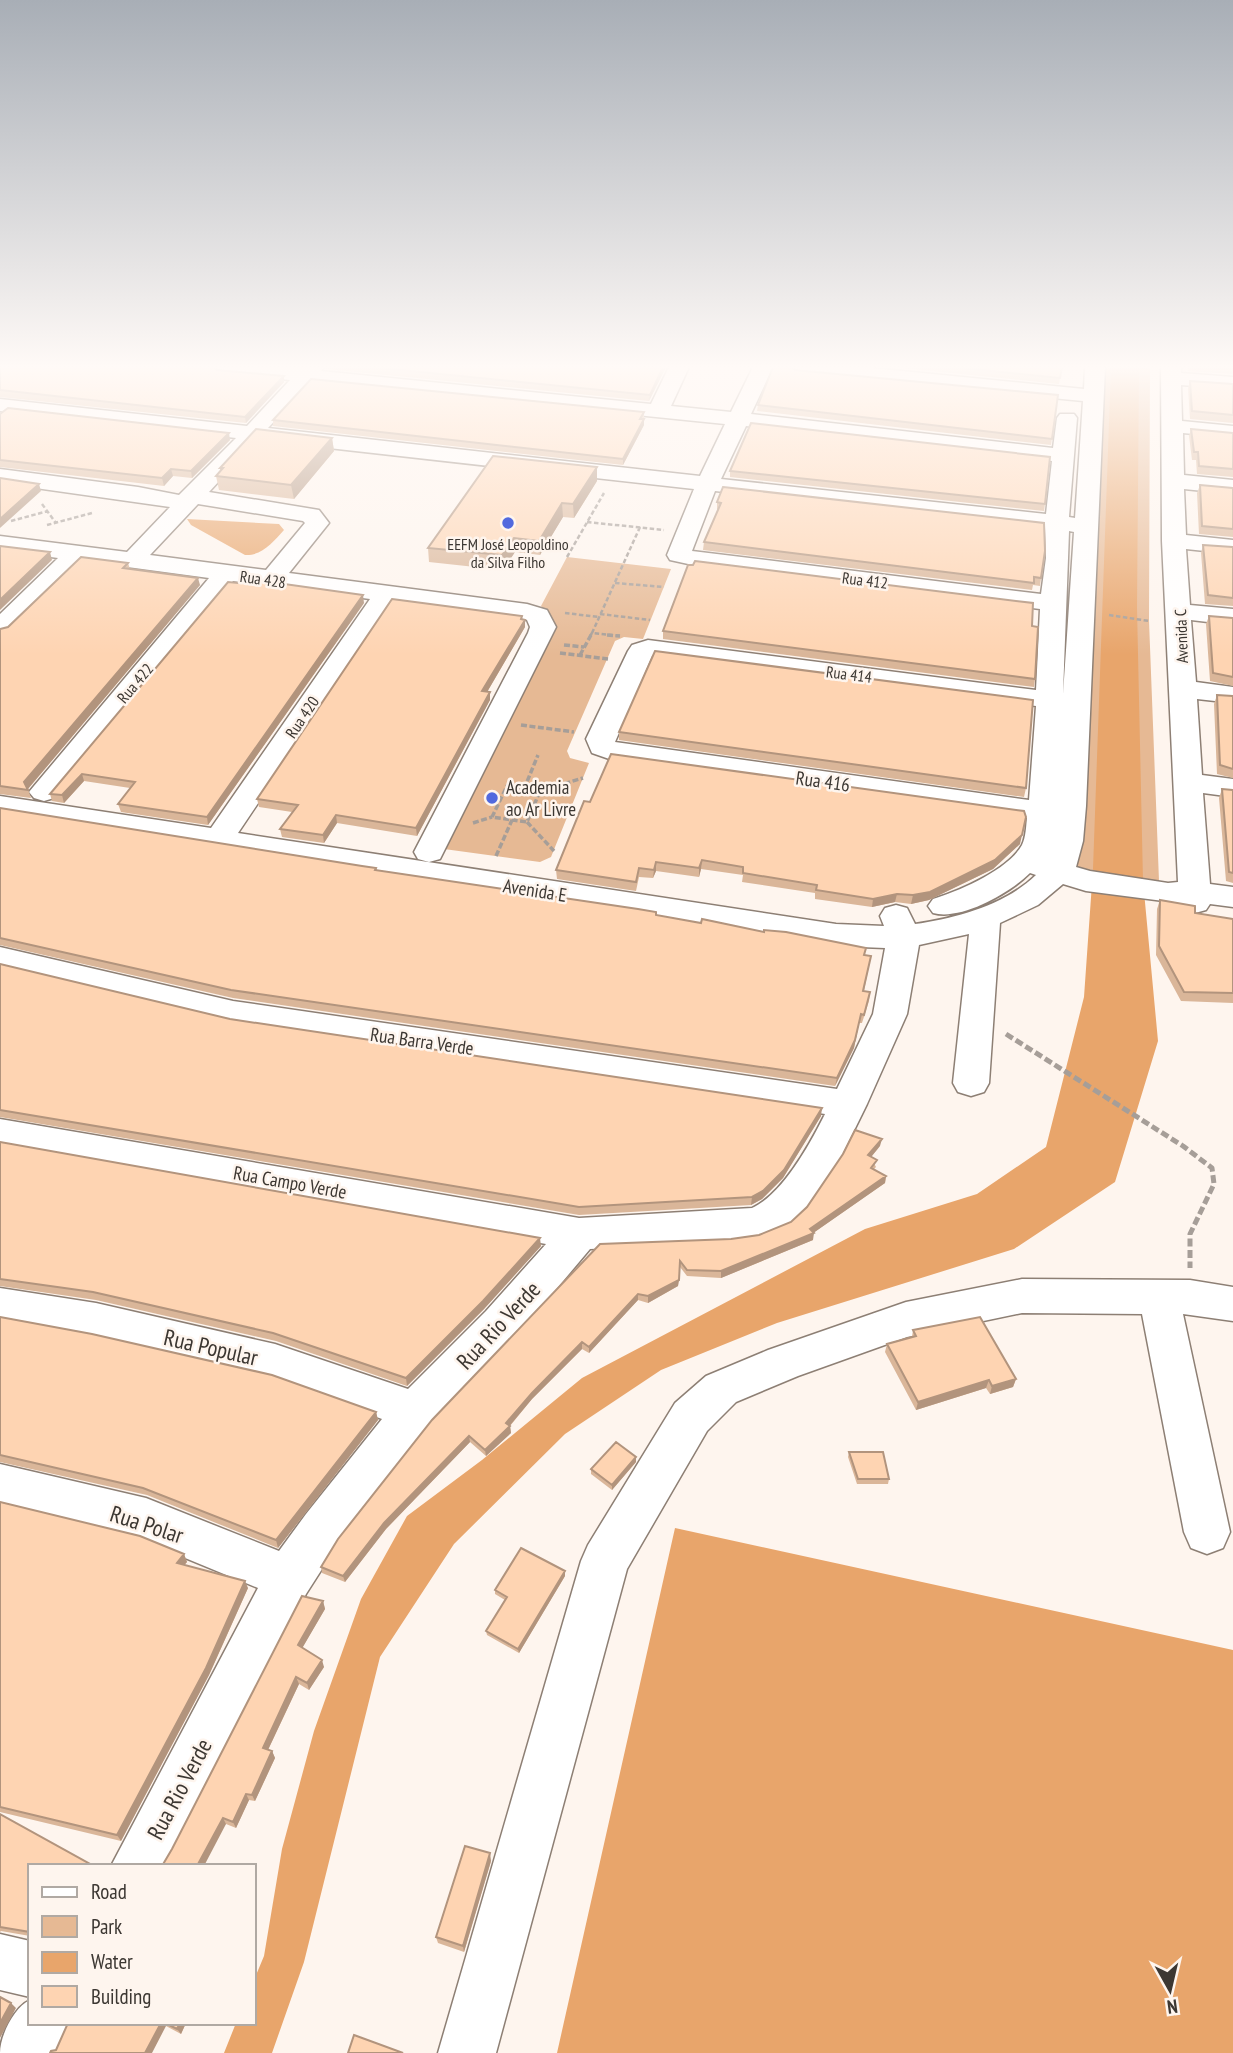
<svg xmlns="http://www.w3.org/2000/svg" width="1233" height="2053" font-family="'PT Sans Narrow',sans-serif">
<rect width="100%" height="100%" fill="#fef5ee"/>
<path fill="#e6b994" d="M1099 367H1150L1149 621 1159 881 1148 886 1083 878 1071 860Z
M567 557 671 569 643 639 624 637 615 641 567 751 570 758 589 763 551 857 540 862 444 849 550 618 541 606Z"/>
<path fill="#e8a56b" d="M1111 367H1139L1137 608 1143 881 1158 1041 1115 1182 1014 1249 777 1323 661 1370 565 1434 454 1544 380 1657 304 1962 272 2053H224L236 2023H254V1980L264 1956 282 1849 314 1731 361 1599 407 1516 482 1460 582 1378 865 1229 977 1194 1046 1147 1084 997 1093 869Z
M187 519 279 524 284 530C273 542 262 556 245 555L191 525Z
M675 1528 1233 1650V2053H557Z"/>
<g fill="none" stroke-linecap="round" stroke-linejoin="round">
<g stroke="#8d7f74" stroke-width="3">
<path id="minor" d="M208 367H324L321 371 651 404 669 367H689L671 406 731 412 753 367H773L751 414 1053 448 1057 418 1060 414H1074L1077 418 1069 517 1075 518 1083 401 795 373 785 367H862L1084 389 1085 367H1105L1086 806 1083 841 1076 867 1090 871 1168 883 1178 882 1162 541 1161 367H1181V373L1233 377V389L1181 385 1182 421 1233 426V438L1183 433 1184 475 1233 480V494L1184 489 1186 535 1233 540V554L1186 549 1190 605 1233 609V625L1191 620 1196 682 1233 687V703L1197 699 1202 775 1233 779V797L1203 793 1210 884 1233 887V907L1210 904 1206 910 1195 913 1184 910 1179 903 1086 891 1063 884 1038 905 1000 923 989 1083 984 1092 971 1096 958 1092 953 1083 969 934 919 945 907 1014 867 1104 840 1159 804 1212 789 1226 757 1239 730 1243 590 1249 516 1337 431 1425 338 1544 306 1594 167 1866H111L258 1588 144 1541 0 1506V1464L146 1498 279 1551 306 1514 382 1419 275 1380 96 1339 0 1322V1288L96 1303 275 1344 408 1389 486 1311 546 1244 0 1147V1119L579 1218 752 1208C783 1194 810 1144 825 1114L233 1025 0 969V947L233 1001 837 1089 873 1014 885 948 836 946 0 814V796L211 828 370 599 233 581 54 798 44 801 34 798 29 792 34 786 209 578 83 561 9 633 0 636V614L58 558 0 550V536L127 552 170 507 0 483V469L138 487 179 495 236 438 0 411V399L247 426 290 380 218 373ZM311 382 725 424 700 476 268 428ZM746 426 1052 461 1046 514 721 479ZM257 440 694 489 667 555 670 560 702 567 1040 609 1036 690 648 640 632 645 628 651 586 739 592 753 615 761 1027 818C1026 826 1026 837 1022 845 1008 870 959 891 933 899L928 906 933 913C961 921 1010 893 1030 873L1036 875C1005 905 956 918 915 924L907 908 896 905 885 908 880 916 884 926 836 924 238 833 393 602 527 620 530 627 528 633 414 852 418 859 429 862 440 859 556 627 547 610 527 604 289 573 329 523 319 510 209 492ZM715 491 1045 528 1046 558 1041 594 692 551ZM198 504 303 521 305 523 266 570 150 555ZM1069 531 1074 532 1063 694ZM652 656 1036 706 1029 800 615 742Z
M1022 1279 1190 1280 1233 1287V1321L1183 1314 1230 1532 1223 1548 1207 1554 1191 1548 1184 1532 1142 1314 1022 1313 907 1337 798 1376 736 1402 707 1431 627 1569 496 2053H438L581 1561 588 1545 675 1403 706 1376 768 1350 906 1302Z
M0 1934 30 1941V1997L0 1990Z
M30 2000V2023H73L59 2053H0C0 2036 14 2007 30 2000Z"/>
</g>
<path stroke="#a69e98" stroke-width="2.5" stroke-dasharray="4.5 2.5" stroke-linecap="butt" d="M42 504 56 523
M11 521 48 511
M587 522 664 530
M47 525 92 513
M567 557 604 493
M615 583 664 587
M565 613 599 617
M600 614 650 620
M1109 615 1149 621
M590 636 592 633
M620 636 592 633 640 527"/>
<path stroke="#a69e98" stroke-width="3.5" stroke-dasharray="6 2.5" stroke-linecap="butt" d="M607 635 620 636
M564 645 584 647
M560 653 608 659
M580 655 591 635
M521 725 574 732
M507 786 540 791 527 822 492 817Z
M524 789 538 755
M540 791 583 778
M527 822 554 851
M473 823 492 817
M496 856 512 820"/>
<path stroke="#a69e98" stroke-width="5" stroke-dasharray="8 3.5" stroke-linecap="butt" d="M1006 1034 1183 1146 1212 1168 1214 1184 1190 1234V1268"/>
<use href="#minor" fill="#fff" fill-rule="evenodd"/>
</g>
<path fill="#dab699" d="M0 367 217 370 284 382 246 423 0 397Z
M325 367H666L649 401 326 369Z
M893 367H1062L1059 384Z
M1188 367H1233V374L1188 371Z
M795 370 1058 395 1051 445 757 411 758 405Z
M1190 381 1233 384V423L1190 419 1188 388Z
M644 412V425L623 465 273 426V420Z
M0 414 230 440 192 478 173 476 164 486 0 467Z
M1191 429 1233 433V477L1197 474 1196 460H1192L1189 436Z
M332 438 334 451 294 499 219 490 216 476 220 472V468Z
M730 471 1045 504 1044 511 730 477Z
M597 481 574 518 563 517 540 555 515 552 503 570 429 562 428 548Z
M1200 485 1233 488V537L1199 534 1197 493Z
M717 502 1041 578 1040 586 1033 585 1032 590 703 550 704 542 718 509H717Z
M1203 545 1233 547V606L1205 604 1201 553Z
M128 563 130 569 200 585 28 789 31 798 0 794V629L8 627Z
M364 603 208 825 121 812 118 804 130 788 84 781 64 803 52 801 50 794Z
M522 616V619L525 620V627L487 692 490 700 417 836 337 823 324 843 282 837 280 829 292 812 259 807 257 799Z
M1209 616 1233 618V686L1210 681 1206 624Z
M1032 626 1035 679 1034 687 663 639V631Z
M1217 695 1233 696V778L1217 774 1214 704Z
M619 732 1026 788 1024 797 619 740Z
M1222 789 1233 790V883L1226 881 1219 798Z
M584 801 1020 844 993 869 929 900 911 904 895 902 872 907 815 899V893L742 882 743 875 701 869 699 877 656 871 653 878 639 877 636 891 557 879 556 870Z
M0 808 376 868 377 870 656 912V915L871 956 864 991 870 992 869 1001 862 1023H859L854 1048 835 1086 233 998 0 945Z
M1160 900 1195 913 1233 919V1003L1181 1001 1156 955 1157 909Z
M0 964 230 1019 821 1116 783 1178 762 1199 751 1205 579 1215 0 1117Z
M0 1142 541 1246 484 1309 407 1386 276 1341 96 1300 0 1286Z
M880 1146 871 1157 876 1167 874 1169 886 1176 885 1183 813 1233V1240L721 1278 687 1276 680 1267 678 1286 648 1303 638 1300 589 1353 582 1349 532 1399 510 1426 511 1433 486 1456 470 1442 386 1529 345 1582 322 1573 321 1567 600 1244 731 1239 759 1235 791 1222Z
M0 1317 376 1412 378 1420 278 1548 147 1495 0 1462Z
M913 1330 1016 1379 1013 1387 990 1394 986 1388 916 1410 885 1352 887 1344 912 1337Z
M849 1452 889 1479 888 1484H857L848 1457Z
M636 1462 612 1490 591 1474V1469Z
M0 1502 184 1554 187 1562 184 1565 248 1588 209 1675 121 1841 0 1812Z
M565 1576 519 1653 487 1635 486 1631 505 1600 495 1594V1590Z
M323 1601 325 1609 302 1648 324 1667 309 1690 299 1684 268 1750 272 1751 275 1758 255 1801 249 1800 236 1828 226 1824 162 1866Z
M0 1814 30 1866V1936L1 1931 0 1932Z
M491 1861 464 1952 438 1943 436 1937Z
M68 2023H186L181 2034 166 2026 56 2050Z"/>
<path fill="#b2947d" d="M663 367H666L649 401 650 395Z
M284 376V382L246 423 245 417Z
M644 419V425L623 465V459Z
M229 433 230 440 192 478 191 471Z
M332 438 334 451 294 499 291 485Z
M597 467V481L574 518 573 504Z
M171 469 173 476 164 486 162 478Z
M39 484 41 491 0 528V519Z
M562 503 563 517 540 555 539 541Z
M514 538 515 552 503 570 502 555Z
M50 552 52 560 0 610V600Z
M198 578 200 585 27 790 24 782Z
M363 595 364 603 208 825 207 817Z
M522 616V623L525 620V627L483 699 482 691Z
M490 692V700L417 836 416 828Z
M82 774 84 781 64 803 62 795Z
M336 815 337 823 324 843 323 835Z
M1022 835 1020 844 993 869 929 900 911 904 913 895Z
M702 860 701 869 699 877V868Z
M656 862V871L653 878 654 870Z
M897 894 895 902 872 907 873 899Z
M861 1014 854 1048 835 1086 837 1078Z
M822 1108 821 1116 783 1178 762 1199 751 1205 752 1197Z
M882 1139 880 1146 867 1162 868 1155Z
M886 1176 885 1183 809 1236 810 1229Z
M814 1233 813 1240 721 1278V1271Z
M540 1238 541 1246 484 1309 407 1386 406 1378Z
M679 1280 678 1286 648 1303V1296Z
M638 1294V1300L589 1353V1347Z
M582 1342V1349L532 1399 507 1429 506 1423 532 1393Z
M1016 1379 1013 1387 990 1394 992 1386Z
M989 1380 986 1388 916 1410 918 1402Z
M376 1412 378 1420 278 1548 276 1540Z
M510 1426 511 1433 486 1456 485 1450Z
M469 1436 470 1442 386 1529 345 1582 343 1576 384 1523Z
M636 1457V1462L612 1490V1485Z
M184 1554 187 1562 180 1570 177 1563Z
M565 1571V1576L519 1653 518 1649Z
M245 1581 248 1588 209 1675 121 1841 117 1835Z
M323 1601 325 1609 300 1652 298 1645Z
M322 1660 324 1667 309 1690 307 1683Z
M296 1677 299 1684 266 1754 263 1748Z
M272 1751 275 1758 255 1801 252 1795Z
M246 1794 249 1800 236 1828 233 1822Z
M223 1818 226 1824 204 1866H197Z
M490 1853 491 1861 464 1952 463 1946Z
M11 2003 16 2008 0 2038V2023Z
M161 2023H163L166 2026 152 2053H145Z
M180 2023H186L181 2034 177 2029Z"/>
<path fill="#fed4b2" stroke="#b2947d" stroke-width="2" d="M0 367H213L217 370 284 376 245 417 0 390Z
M371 367H663L650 395Z
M773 367H792L795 370 1058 395 1052 439 758 405Z
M954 367H1062L1060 378Z
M311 379 644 412 640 419H644L623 459 273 420Z
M1190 381 1233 384V415L1192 411Z
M8 408 229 433 191 471 171 469 162 478 0 460V414Z
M751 423 1050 457 1045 504 730 471Z
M256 429 332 438 291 485 216 476 223 468H220Z
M1191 429 1233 433V469L1199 466 1198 452H1194Z
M493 456 597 467 573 504 562 503 539 541 514 538 502 555 428 548Z
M0 478 39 484 0 519Z
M1200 485 1233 488V529L1202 526Z
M723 487 1044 523 1045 551 1041 578 1034 577V583L704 542 721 503 717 502Z
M1203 545 1233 547V598L1208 595Z
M0 546 50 552 0 600Z
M81 557 128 563 123 568 198 578 24 782 28 790 0 786V629L8 627Z
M695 561 1033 603 1032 626 1038 627 1035 679 663 631 688 565H693Z
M242 578 363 595 207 817 118 804 135 782 82 774 62 795 50 794 228 582 238 583Z
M392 599 522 616 521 619 525 620 482 691 490 692 416 828 336 815 323 835 280 829 298 805 257 799Z
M1209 616 1233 618V677L1213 673Z
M655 651 1033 700 1026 788 619 732Z
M1217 695 1233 696V769L1220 765Z
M611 754 1024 811 1026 817 1022 835 995 860 930 892 913 895 897 894 873 899 816 890 817 885 743 873V867L702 860 699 868 656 862 654 870 639 868 636 882 556 870 584 801 590 802Z
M1222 789 1233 790V873L1229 872Z
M0 808 362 866 376 868 375 870 638 909 656 912V915L701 923 702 919 764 932V930L786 932 866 948 864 955 871 956 863 991 870 992 864 1015 861 1014 855 1040 837 1078 231 990 0 938Z
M1160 900 1195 906V913L1233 919V993L1184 992 1159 946Z
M0 964 230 1019 822 1108 784 1170 763 1191 752 1197 579 1207 0 1110Z
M855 1130 882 1139 868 1155 877 1160 871 1168 886 1176 810 1229 814 1233 721 1271 687 1270 680 1261 679 1280 648 1296 638 1294 589 1347 582 1342 532 1393 506 1423 510 1426 485 1450 469 1436 384 1523 343 1576 321 1567 338 1539 432 1420 600 1244 731 1239 759 1235 791 1222 807 1207 843 1154Z
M0 1142 540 1238 483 1301 406 1378 273 1333 93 1292 0 1279Z
M0 1317 92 1334 272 1375 376 1412 276 1540 143 1488 0 1455Z
M980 1317 1016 1379 992 1386 989 1380 918 1402 887 1344 916 1336 913 1330Z
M616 1442 636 1457 612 1485 591 1469Z
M849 1452H883L889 1479H858Z
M0 1502 140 1536 184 1554 177 1563 245 1581 206 1668 117 1835 0 1807Z
M521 1548 565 1571 518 1649 486 1631 507 1597 495 1590Z
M302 1596 323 1601 298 1645 322 1660 307 1683 296 1677 263 1748 272 1751 252 1795 246 1794 233 1822 223 1818 197 1866H162L172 1849Z
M0 1814 94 1866H30V1932L0 1927Z
M465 1846 490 1853 463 1946 436 1937Z
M0 1997 11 2003 0 2023Z
M68 2023H161L145 2053H50L51 2051 56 2050Z
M165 2023H180L177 2029Z
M354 2035 403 2053H348Z"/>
<linearGradient id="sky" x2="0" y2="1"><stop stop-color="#a8aeb6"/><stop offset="0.56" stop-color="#fffaf7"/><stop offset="1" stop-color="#fffaf7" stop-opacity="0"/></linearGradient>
<rect width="1233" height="655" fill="url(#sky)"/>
<g fill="#5169de" stroke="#fef5ee" stroke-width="2.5">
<circle cx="508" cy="523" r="7"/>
<circle cx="492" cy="798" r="7"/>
</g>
<g text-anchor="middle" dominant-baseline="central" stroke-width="5" stroke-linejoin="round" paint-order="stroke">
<g font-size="16" fill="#3c3732" stroke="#fef5ee">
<text x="508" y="544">EEFM José Leopoldino<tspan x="508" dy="18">da Silva Filho</tspan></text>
</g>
<g font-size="16" fill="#3c3732" stroke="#fef5ee">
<text transform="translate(263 579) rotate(8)">Rua 428</text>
<text transform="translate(865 580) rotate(7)">Rua 412</text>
<text transform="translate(1181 636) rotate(-92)">Avenida C</text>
<text transform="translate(849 674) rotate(7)">Rua 414</text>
<text transform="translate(135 683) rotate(-50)">Rua 422</text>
<text transform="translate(302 717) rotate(-56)">Rua 420</text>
</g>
<g font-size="19" fill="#3c3732" stroke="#fef5ee">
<text transform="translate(823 781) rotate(8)">Rua 416</text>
<text transform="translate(535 890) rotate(9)">Avenida E</text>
<text transform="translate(422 1041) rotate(8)">Rua Barra Verde</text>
<text transform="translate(290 1182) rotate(10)">Rua Campo Verde</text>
</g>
<g font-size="19" fill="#3c3732" stroke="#fef5ee" text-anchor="start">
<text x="506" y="787">Academia<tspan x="506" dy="22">ao Ar Livre</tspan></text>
</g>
<g font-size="23" fill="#3c3732" stroke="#fef5ee">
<text transform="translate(498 1325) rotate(-47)">Rua Rio Verde</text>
<text transform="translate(211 1347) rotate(13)">Rua Popular</text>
<text transform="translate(147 1524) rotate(18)">Rua Polar</text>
<text transform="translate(179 1789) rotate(-62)">Rua Rio Verde</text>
</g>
</g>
<rect x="28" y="1864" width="228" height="161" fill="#fef5ee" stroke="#b0a9a3" stroke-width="2"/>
<rect x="42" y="1887" width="35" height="10" fill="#ffffff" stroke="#b0a9a3" stroke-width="2"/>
<text x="91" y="1899" font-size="21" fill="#3c3732">Road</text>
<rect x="42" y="1916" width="35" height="21" fill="#e6b994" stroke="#b0a9a3" stroke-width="2"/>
<text x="91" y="1934" font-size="21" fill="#3c3732">Park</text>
<rect x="42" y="1952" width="35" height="21" fill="#e8a56b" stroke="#b0a9a3" stroke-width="2"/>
<text x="91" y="1969" font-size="21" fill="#3c3732">Water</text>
<rect x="42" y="1986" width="35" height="21" fill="#fed4b2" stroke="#b0a9a3" stroke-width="2"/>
<text x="91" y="2004" font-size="21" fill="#3c3732">Building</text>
<g transform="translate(1170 1990) rotate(172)" stroke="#fef5ee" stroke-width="5" paint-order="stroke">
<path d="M0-5L12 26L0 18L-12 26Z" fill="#3c3732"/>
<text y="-10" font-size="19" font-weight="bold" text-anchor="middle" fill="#3c3732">N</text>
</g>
</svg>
